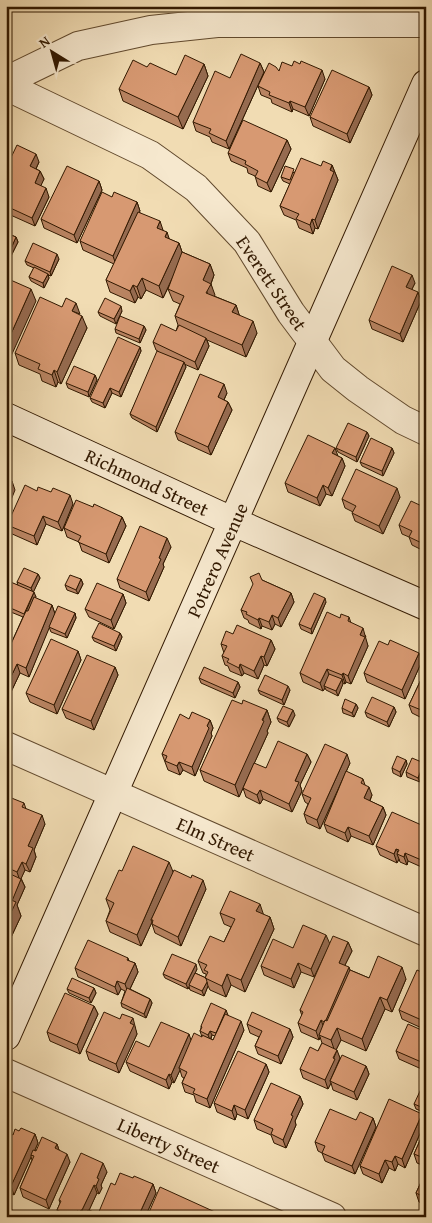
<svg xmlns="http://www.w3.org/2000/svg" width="432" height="1223" font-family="'Gentium Book Plus',serif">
<rect width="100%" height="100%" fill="#f1dcb3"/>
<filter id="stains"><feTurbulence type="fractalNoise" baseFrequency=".004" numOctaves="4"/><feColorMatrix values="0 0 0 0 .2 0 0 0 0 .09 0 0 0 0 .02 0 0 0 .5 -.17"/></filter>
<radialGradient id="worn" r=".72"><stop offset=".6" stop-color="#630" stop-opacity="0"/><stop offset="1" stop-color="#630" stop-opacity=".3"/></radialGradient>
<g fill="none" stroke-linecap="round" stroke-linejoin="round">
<g stroke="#61492d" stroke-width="30">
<path id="street" d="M6 81 78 46 151 30 217 23H426
M6 86 150 155 196 188 247 242 291 313 333 369 358 389 403 420 426 431
M6 746 426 932
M6 1073 332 1217"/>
</g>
<g stroke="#311800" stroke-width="30">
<path id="secondary" d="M6 417 234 522 426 606
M6 1036 426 84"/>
</g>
<use href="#street" stroke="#f6e8ce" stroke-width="28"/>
<use href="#secondary" stroke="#f6e8ce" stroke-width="28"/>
</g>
<path fill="#b98462" stroke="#311800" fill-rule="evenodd" d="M260 63 264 72 229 149 212 142 210 137 196 131 193 122 230 78Z
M204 64 208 76 183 129 123 101 119 89 147 67 176 75Z
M279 71 325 79 309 116 293 109 292 112 272 103 271 99 261 95 258 86Z
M369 87 372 95 350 143 313 126 310 117Z
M287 140 291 149 271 192 258 186 255 176 248 173 247 168 231 161 228 153Z
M39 162 36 169 40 171 44 179 40 186 49 197 35 226 6 213V168Z
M332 165 338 180 318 229 315 228 313 234 299 228 296 220 284 215 280 206 290 184 283 181 281 177 295 172Z
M99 181 102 190 77 243 44 228 41 219Z
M112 197 137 202 140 211 139 212 163 230 169 239 179 243 182 252 210 264 214 275 211 284 214 296 236 305 239 315 257 333 246 357 207 340 209 346 198 370 184 364 186 367 157 432 132 418 130 414 159 352 156 350 153 342 176 331 178 325 175 316 180 304 173 301 168 289 173 278 163 298 146 290 141 299 138 297 135 303 110 292 106 280 114 264 83 250 80 241Z
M6 233 16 237 18 242 10 258 6 256Z
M59 259 51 276 48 275 49 278 44 288 31 281 29 277 34 268 27 265 25 261Z
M415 283 412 289 421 301 403 342 372 329 369 320Z
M122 311 116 324 100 316 98 312Z
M80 315 87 328 61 384 58 382 56 387 42 381 40 374 19 365 15 353Z
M144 326 146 330 140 343 116 333 115 329Z
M140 347 141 351 121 397 112 393 105 408 92 402 90 398Z
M95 375 97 380 89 397 68 388 66 383Z
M227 393 224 400 228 402 232 410 211 455 178 440 175 432Z
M367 432 369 436 357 462 338 452 336 448Z
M335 448 337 456 342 458 345 466 332 496 326 494 320 506 288 492 285 483Z
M392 448 394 453 383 476 362 466 360 462Z
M37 491 73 504 62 531 46 524 37 545 10 533 7 525Z
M400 497 383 534 355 521 352 513 353 512 345 508 342 499Z
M93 507 122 517 126 526 109 563 82 551 79 542 67 537 64 528Z
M426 508V552L412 545 409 537 402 534 399 525Z
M171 547 163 564 164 567 149 601 120 588 117 579Z
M38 574 40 578 33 592 36 597 35 598 52 605 55 614 75 613 76 618 67 638 51 632 49 627 29 677 20 673 11 692 6 689V655L23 617 6 610V580L18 586 17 582Z
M81 579 83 584 78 594 67 590 65 585Z
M262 580 291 593 294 602 281 627 275 624 272 630 262 626 261 629 249 623 248 620 244 618 241 610Z
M123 594 126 603 114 629 89 617 85 609Z
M326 602 312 634 301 629 299 624Z
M349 617 351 623 366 636 365 638 368 646 351 684 346 682 345 684 343 683 338 696 326 690 325 688 323 691 303 682 300 673 340 618Z
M120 633 122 637 116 651 94 641 92 637Z
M233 634 271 640 275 649 267 666 264 665 258 679 244 673 242 676 230 671 228 666 225 665 222 656 224 653 221 644Z
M388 645 422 661 405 699 367 682 364 673Z
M78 651 81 660 57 714 30 702 26 693Z
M115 667 118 675 94 730 66 718 62 709Z
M426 669V720L412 713 409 705Z
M199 678 238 682 240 687 235 698 201 683Z
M258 690H290L284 705 260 694Z
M242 704 267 710 271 722 267 731 268 733 246 781 266 768 307 754 311 762 300 785 302 791 292 812 263 799 260 804 246 797 243 788 239 797 204 781 200 770Z
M356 704 358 708 354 717 343 713 342 708Z
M394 707 396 712 389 727 367 717 365 712Z
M295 715 289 727 279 722 277 718Z
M189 719 210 720 213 728 211 733 212 736 195 776 183 770 180 775 168 770 162 754Z
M406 760 407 764 401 777 393 773 392 768Z
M350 763 346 772 363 779 365 785 372 795 370 801 383 807 386 815 373 845 351 836 348 842 327 832 324 824 345 774 320 829 307 823 304 814 308 804 305 802 302 794Z
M426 767 420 782 407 777 406 772Z
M6 802 24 803 26 809 45 824 34 850 36 857 30 872 25 870 21 878 25 887 17 905 21 916 6 948Z
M426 827V869L408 861 407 865 400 862 399 859 397 863 380 855 376 846Z
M122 871 173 872 206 889 181 946 155 933 152 924V922L141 946 110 932 106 921 110 910 106 899Z
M220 913 264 915 270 917 274 929 245 992 231 985 226 997 210 990 208 986 204 996 190 990 189 987 188 989 165 978 163 974 197 969 195 973 206 978V974L203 973 198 961 224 942 231 927 224 924Z
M348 942 352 951 345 965 350 970 369 978 406 979 392 1012 385 1009 366 1051 341 1040 336 1050 340 1058 366 1066 369 1074 357 1100 333 1090 331 1083 328 1089 303 1078 300 1069 318 1051 322 1043 320 1037 319 1040 301 1032 298 1023 302 1016 300 1010Z
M330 944 314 977 301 972 294 988 264 975 261 966 293 948Z
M128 958 129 961 135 963 138 972 130 989 150 999 152 1003 146 1018 122 1007 121 1003 125 991 121 989 118 995 78 977 75 968Z
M426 974V1030L402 1019 399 1010Z
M94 988 96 993 91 1003 69 993 67 989Z
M94 1006 98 1014 80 1054 50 1041 47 1032Z
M226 1010 227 1015 244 1030 210 1108 196 1102 194 1095 185 1092 182 1083 184 1078 182 1077 180 1070 174 1083 172 1082 169 1089 130 1071 126 1062 149 1047 191 1040 202 1037 200 1031 201 1028V1026ZM212 1035 215 1036 213 1040 211 1039Z
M247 1024 290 1029 293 1037 281 1064 258 1054 255 1046 259 1037 250 1033Z
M136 1027 135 1028 137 1034 119 1073 89 1060 86 1051Z
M426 1032V1071L399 1059 396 1051Z
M266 1064 269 1072 248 1119 237 1114 235 1120 217 1112 214 1103Z
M426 1091V1113L416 1109 414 1104Z
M300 1096 303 1104 295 1121 296 1125 286 1148 274 1143 271 1135 257 1129 254 1120Z
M373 1118 376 1127 355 1174 325 1161 322 1153 318 1151 315 1142 356 1120Z
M425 1122 405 1168 398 1164 395 1171 389 1168 382 1183 363 1174 360 1166Z
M426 1127V1205L419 1202 416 1193 425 1173 422 1165 417 1163 414 1154Z
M19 1131 35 1134 38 1143 35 1150 36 1151 57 1144 59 1150 70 1162 49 1209 23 1197 20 1188 32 1160 31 1157 14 1195 6 1191V1132L13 1135Z
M107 1172 101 1185 102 1188 99 1194 97 1193 89 1210 98 1214 115 1185 133 1178 153 1184 156 1193 145 1217H59L57 1210 60 1203 59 1200Z"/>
<path fill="#966b50" stroke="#311800" d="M260 63 264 72 229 149 226 141Z
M204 64 208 76 183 129 178 117Z
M322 70 325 79 309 116 305 107Z
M369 87 372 95 350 143 347 134Z
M290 101 293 109 292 112 289 103Z
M287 140 291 149 271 192 267 183Z
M36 154 39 162 33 175 30 166Z
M332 165 338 180 318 229 315 220Z
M40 171 44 179 38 192 35 183Z
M99 181 102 190 77 243 74 235Z
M46 188 49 197 35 226 32 218Z
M137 202 140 211 116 265 113 256Z
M312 219 315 228 313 234 310 225Z
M160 221 164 233 157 228Z
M167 232 171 244 165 237Z
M16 237 18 242 10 258 9 253Z
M179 243 183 255 163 298 159 286Z
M57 254 59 259 51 276 50 272Z
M210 264 214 275 210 286 211 284 215 295 211 304 203 280Z
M48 274 49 278 44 288 43 283Z
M412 275 415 283 409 295 406 287Z
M142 278 146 290 141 299 137 287Z
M133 285 138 297 135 303 130 291Z
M31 289 36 301 7 365 6 362V345Z
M418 292 421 301 403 342 400 334Z
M76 303 80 314 72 311Z
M236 305 240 317 232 312Z
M121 306 122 311 116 324 114 319Z
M82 316 87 328 61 384 57 372Z
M253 321 257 333 246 357 242 345Z
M144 326 146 330 140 343 139 339Z
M206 338 209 346 198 370 195 362Z
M140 347 141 351 121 397 119 392Z
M184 362 186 367 157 432 156 427Z
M54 370 58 382 56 387 52 375Z
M95 375 97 380 89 397 88 392Z
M224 384 227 393 221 406 218 397Z
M110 388 112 393 105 408 103 403Z
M228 402 232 410 211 455 208 447Z
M367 432 369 436 357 462 356 457Z
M335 448 338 456 332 453Z
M392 448 394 453 383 476 382 471Z
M342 458 345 466 332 496 328 488Z
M12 481 15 490 9 505 10 509 6 519V494Z
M323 485 326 494 320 506 317 498Z
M397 488 400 497 383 534 379 526Z
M70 495 73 504 62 531 58 522Z
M43 516 46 524 37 545 34 536Z
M122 517 126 526 109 563 106 554Z
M167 538 171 547 163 564 164 567 149 601 146 592 159 558Z
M38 574 40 578 33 593 31 588Z
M81 579 83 584 78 594 76 590Z
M34 592 36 597 26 619 25 614Z
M291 593 294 602 281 627 278 618Z
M123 594 126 603 114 629 111 620Z
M325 598 326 602 312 634 311 629Z
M52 605 55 614 29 677 26 668Z
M75 613 76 618 67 638 65 634Z
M272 615 275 624 272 630 269 622Z
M259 618 262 626 261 629 258 620Z
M363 628 368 646 351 684 348 676 360 635Z
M120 633 122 637 116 651 114 646Z
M271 640 275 649 267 666 264 657Z
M78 651 81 660 57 714 54 705Z
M419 653 422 661 405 699 402 690Z
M261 656 264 665 258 679 254 671Z
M17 664 20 673 11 692 8 683Z
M240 664 244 673 242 676 239 668Z
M115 667 118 675 94 730 91 721Z
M327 669 330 677 324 686 325 688 323 691 320 683Z
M343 673 346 682 345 684 342 675Z
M342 679 343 684 338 696 336 691Z
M238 682 240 687 235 698 233 693Z
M288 686 290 690 284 705 282 700Z
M356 704 358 708 354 717 352 713Z
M394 707 396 712 389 727 387 722Z
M267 710 271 722 267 731 268 733 239 797 235 785Z
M293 710 295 715 289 727 287 722Z
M210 720 213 728 211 733 212 736 195 776 192 767 207 726Z
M307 754 311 762 300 785 302 791 292 812 289 804 295 781Z
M347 754 350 763 320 829 317 820Z
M406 760 407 764 401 777 400 772Z
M179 762 183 770 180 775 177 766Z
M424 763 426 769 420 782 418 778Z
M369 787 372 795 367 807 364 798Z
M260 790 263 799 260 804 257 795Z
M383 807 386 815 373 845 369 836Z
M42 815 45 824 34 850 36 857 30 872 26 864 28 846Z
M348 827 351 836 348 842 345 833Z
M396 849 399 854H397L399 859 397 863 394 854Z
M405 853 408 861 407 865 404 857Z
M22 862 25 870 20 881 17 872Z
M169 862 174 874 151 920 152 922 141 946 137 935Z
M21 879 25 887 17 905 21 916 6 948V923L11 902Z
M203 880 206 889 181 946 178 937Z
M260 904 264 916 256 911Z
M270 917 274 929 245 992 241 980Z
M326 935 330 944 314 977 311 969Z
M348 942 352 951 342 971 339 963Z
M135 963 138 972 128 993 125 984Z
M298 963 301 972 294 988 291 979Z
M196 964 197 969 188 989 186 984Z
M349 967 352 976 328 1031 325 1022Z
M402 967 406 979 392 1012 387 1000Z
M227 974 231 985 226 997 222 986Z
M117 981 121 989 118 995 115 987Z
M207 982 208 986 204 996 202 991Z
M94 988 96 993 91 1003 89 998Z
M380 997 385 1009 366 1051 362 1039Z
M150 999 152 1003 146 1018 144 1014Z
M94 1006 98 1014 80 1054 77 1045Z
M226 1010 228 1015 217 1037 216 1033Z
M133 1018 137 1034 119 1073 116 1064 130 1023Z
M321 1020 324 1028 319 1035 320 1037 319 1040 316 1031Z
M241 1021 244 1030 210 1108 207 1099Z
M337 1028 341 1040 335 1052 331 1040Z
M290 1029 293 1037 281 1064 278 1056Z
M210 1031 212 1035 210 1040 208 1035Z
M189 1034 192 1043 179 1068 180 1070 174 1083 171 1075Z
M337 1050 340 1058 330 1081 331 1083 328 1089 325 1080Z
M266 1064 269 1072 248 1119 245 1110Z
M366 1066 369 1074 357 1100 354 1092Z
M169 1074 172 1082 169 1089 166 1080Z
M300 1096 303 1104 295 1121 296 1125 286 1148 283 1140 291 1115Z
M234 1105 237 1114 235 1120 232 1111Z
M422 1114 425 1122 405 1168 402 1159Z
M373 1118 376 1127 355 1174 352 1166Z
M35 1134 38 1143 32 1156 31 1155V1157L14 1195 11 1186Z
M57 1144 60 1153 55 1148Z
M67 1154 70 1162 49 1209 46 1200Z
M395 1156 398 1164 395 1171 392 1162Z
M385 1160 389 1168 382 1183 379 1174Z
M103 1163 107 1172 101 1185 102 1188 99 1194 96 1186 97 1178Z
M153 1184 156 1193 145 1217H138Z
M94 1185 97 1193 86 1217H85L82 1210Z
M9 1201 12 1210 9 1217H6V1208Z
M81 1210 83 1217H82L80 1212Z
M77 1211 79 1217H75Z"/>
<path fill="#d79972" stroke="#311800" d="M241 54 260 63 226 141 209 133 211 129 193 122 215 71 230 78Z
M185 55 204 64 178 117 119 89 133 60 147 67 150 63 176 75Z
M294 61 300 64 301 61 322 70 305 107 290 101 289 103 269 95 270 92 258 86 269 63 276 67 279 71 282 62 292 66Z
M332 70 369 87 347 134 310 117Z
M243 120 287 140 267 183 255 177 258 171 245 164 246 161 228 153Z
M17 145 36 154 30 166 40 171 35 183 46 188 32 218 6 206V168Z
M301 158 321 166 323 161 332 165 330 170 334 172 315 220 312 219 310 225 296 219 299 214 280 206Z
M67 166 99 181 74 235 41 219Z
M285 166 294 169 290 180 281 177Z
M102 192 112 197 114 192 137 202 113 256 80 241Z
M138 212 160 221 157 228 167 232 165 237 179 243 159 286 142 278 137 287 133 285 130 291 106 280Z
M6 233 16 237 9 253 6 252Z
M33 243 57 254 50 272 25 261Z
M182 252 210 264 203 280 211 284 206 293 236 305 232 312 253 321 242 345 175 316 184 296 168 289Z
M392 266 412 275 406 287 418 292 400 334 369 320Z
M34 267 48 274 43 283 29 277Z
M6 278 31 289 6 345Z
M40 297 62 307 66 298 76 303 72 311 82 316 57 372 54 370 52 375 38 369 40 364 15 353Z
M105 298 121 306 114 319 98 312Z
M120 316 144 326 139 339 115 329Z
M161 324 176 331 179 325 206 338 195 362 153 342Z
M118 337 140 347 119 392 110 388 103 403 90 398Z
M157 351 184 362 156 427 130 414Z
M74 366 95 375 88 392 66 383Z
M200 374 224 384 218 397 228 402 208 447 175 432Z
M348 423 367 432 356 457 336 448Z
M308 435 335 448 332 453 342 458 328 488 323 485 317 498 285 483Z
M371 438 392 448 382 471 360 462Z
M356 469 397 488 379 526 352 513 356 506 342 499Z
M6 479 12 481 6 494Z
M25 485 37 491 38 487 51 492 53 488 70 495 58 522 43 516 34 536 7 525Z
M76 500 93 507 94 504 122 517 106 554 78 542 81 536 64 528Z
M411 501 426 508V545L409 537 412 531 399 525Z
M140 526 167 538 159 558 161 559 146 592 117 579Z
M24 568 38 574 31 588 17 582Z
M259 573 262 580 291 593 278 618 272 615 269 622 259 618 258 620 246 614 247 612 241 610 253 584 250 577Z
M70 575 81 579 76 590 65 585Z
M6 580 34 592 24 614 6 606V601L7 598H6Z
M97 583 123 594 111 620 85 609Z
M314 593 325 598 311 629 299 624Z
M34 597 52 605 26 668 17 664 8 683 6 682V655L26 611H28Z
M58 606 75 613 65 634 49 627Z
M327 612 340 618 341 614 349 617 348 621 363 628 360 635 365 637 348 676 343 673 342 675 327 669 320 683 300 673Z
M99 623 120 633 114 646 92 637Z
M237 625 271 640 264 657 261 656 254 671 240 664 239 668 227 662 229 659 222 656 227 646 221 644 226 631 233 634Z
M51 639 78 651 54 705 26 693Z
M390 640 419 653 402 690 364 673 379 641 388 645Z
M87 655 115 667 91 721 62 709Z
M204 667 238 682 233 693 199 678Z
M426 669V712L409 705Z
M329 674 342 679 336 691 324 686Z
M265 675 288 686 282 700 258 690Z
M372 697 394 707 387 722 365 712Z
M345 699 356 704 352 713 342 708Z
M232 700 242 704 243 700 267 710 262 720 264 721 235 785 200 770Z
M283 706 293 710 287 722 277 718Z
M192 712 210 720 207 726 209 728 192 767 179 762 177 766 165 761 167 756 162 754 180 714 189 719Z
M278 741 307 754 295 781 299 782 289 804 260 790 257 795 243 788 254 763 266 768Z
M325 744 347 754 317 820 304 814 311 798 302 794Z
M397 756 406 760 400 772 392 768Z
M412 758 424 763 418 778 406 772Z
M346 771 363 779 361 783 369 787 364 798 383 807 369 836 348 827 345 833 324 824Z
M9 797 24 803 22 807 42 815 28 846 33 848 26 864 22 862 17 872 6 867V802Z
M392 812 426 827V862L405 853 404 857 397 854 399 850 396 849 394 854 376 846Z
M133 846 169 862 137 935 106 921 114 903 106 899 119 870 122 871Z
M174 870 191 878 192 875 203 880 178 937 152 924 153 920H151Z
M6 872 21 879 12 901 6 898Z
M230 891 260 904 256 911 270 917 241 980 227 974 222 986 205 978 208 972 204 970 207 965 198 961 210 936 224 942 235 919 220 913Z
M6 898 16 902 6 923Z
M303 925 326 935 311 969 298 963 291 979 261 966 273 939 293 948Z
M333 936 348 942 339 963 349 967 326 1020 324 1022 321 1020 316 1031 298 1023 303 1012 300 1010Z
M88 940 128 958 127 960 135 963 125 984 117 981 115 987 75 968Z
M172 954 196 964 186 984 163 974Z
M378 956 402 967 387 1000 380 997 362 1039 337 1028 331 1040 319 1035 325 1020 327 1021 350 970 369 978Z
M417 970 426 974V1022L399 1010Z
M195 973 206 978 207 982 202 991 189 985Z
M72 978 94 988 89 998 67 989Z
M127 988 150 999 144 1014 121 1003Z
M65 993 94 1006 77 1045 47 1032Z
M211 1003 226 1010 216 1033 210 1031 208 1035 200 1031 202 1027 201 1026Z
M104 1012 120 1019 122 1014 133 1018 130 1023 134 1025 116 1064 86 1051Z
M252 1012 290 1029 278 1056 255 1046 262 1031 247 1024Z
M225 1014 241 1021 207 1099 193 1093 195 1089 182 1083 187 1072 179 1068 194 1033 202 1037V1035L213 1040Z
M161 1022 189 1034 171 1075 169 1074 166 1080 126 1062 136 1041 149 1047Z
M408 1024 426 1032V1064L396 1051Z
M322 1043 337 1050 333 1058 335 1059 325 1080 300 1069 310 1047 318 1051Z
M238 1051 266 1064 245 1110 234 1105 232 1111 214 1103Z
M342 1055 366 1066 354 1092 330 1081Z
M271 1083 300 1096 291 1115 293 1116 283 1140 271 1134 273 1129 254 1120Z
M421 1089 426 1091V1109L414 1104Z
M389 1099 422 1114 402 1159 395 1156 392 1162 385 1160 379 1174 360 1166Z
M330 1109 356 1120 360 1112 373 1118 352 1166 322 1153 325 1146 315 1142Z
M426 1127V1166L421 1164 424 1158 414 1154Z
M21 1128 35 1134 11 1186 6 1184V1132L13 1135 15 1129 19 1131Z
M42 1137 57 1144 55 1148 67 1154 46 1200 20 1188 34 1156 31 1155 33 1150 36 1151Z
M81 1153 103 1163 97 1178 99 1179 96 1186 94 1185 82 1210H81L80 1212 77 1211 75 1217H71L57 1210 61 1201 59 1200Z
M426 1172V1198L416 1193Z
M120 1173 133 1178 134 1176 153 1184 138 1217H85L88 1210 98 1214 111 1183 115 1185Z
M160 1187 226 1217H147Z
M6 1200 9 1201 6 1208Z
M242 1214 249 1217H241Z"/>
<g text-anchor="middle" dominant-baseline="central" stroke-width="4" stroke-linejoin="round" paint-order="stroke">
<g font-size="19" fill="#311800" stroke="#f6e8ce">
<text transform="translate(272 283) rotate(56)">Everett Street</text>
<text transform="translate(147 482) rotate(25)">Richmond Street</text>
<text transform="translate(217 560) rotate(-66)">Potrero Avenue</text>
<text transform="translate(216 839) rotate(24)">Elm Street</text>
<text transform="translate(169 1145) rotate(24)">Liberty Street</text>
</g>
</g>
<rect width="432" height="1223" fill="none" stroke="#f1dcb3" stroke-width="25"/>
<rect x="8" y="8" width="417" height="1208" fill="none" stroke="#311800" stroke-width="2.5"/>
<rect x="12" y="12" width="407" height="1198" fill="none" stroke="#311800"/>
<g transform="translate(52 52) rotate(323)" stroke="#f6e8ce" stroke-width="4" paint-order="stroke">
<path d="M0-4L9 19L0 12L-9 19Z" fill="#311800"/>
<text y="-8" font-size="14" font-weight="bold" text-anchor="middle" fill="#311800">N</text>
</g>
<rect width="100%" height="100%" filter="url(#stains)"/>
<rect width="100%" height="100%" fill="url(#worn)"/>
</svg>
